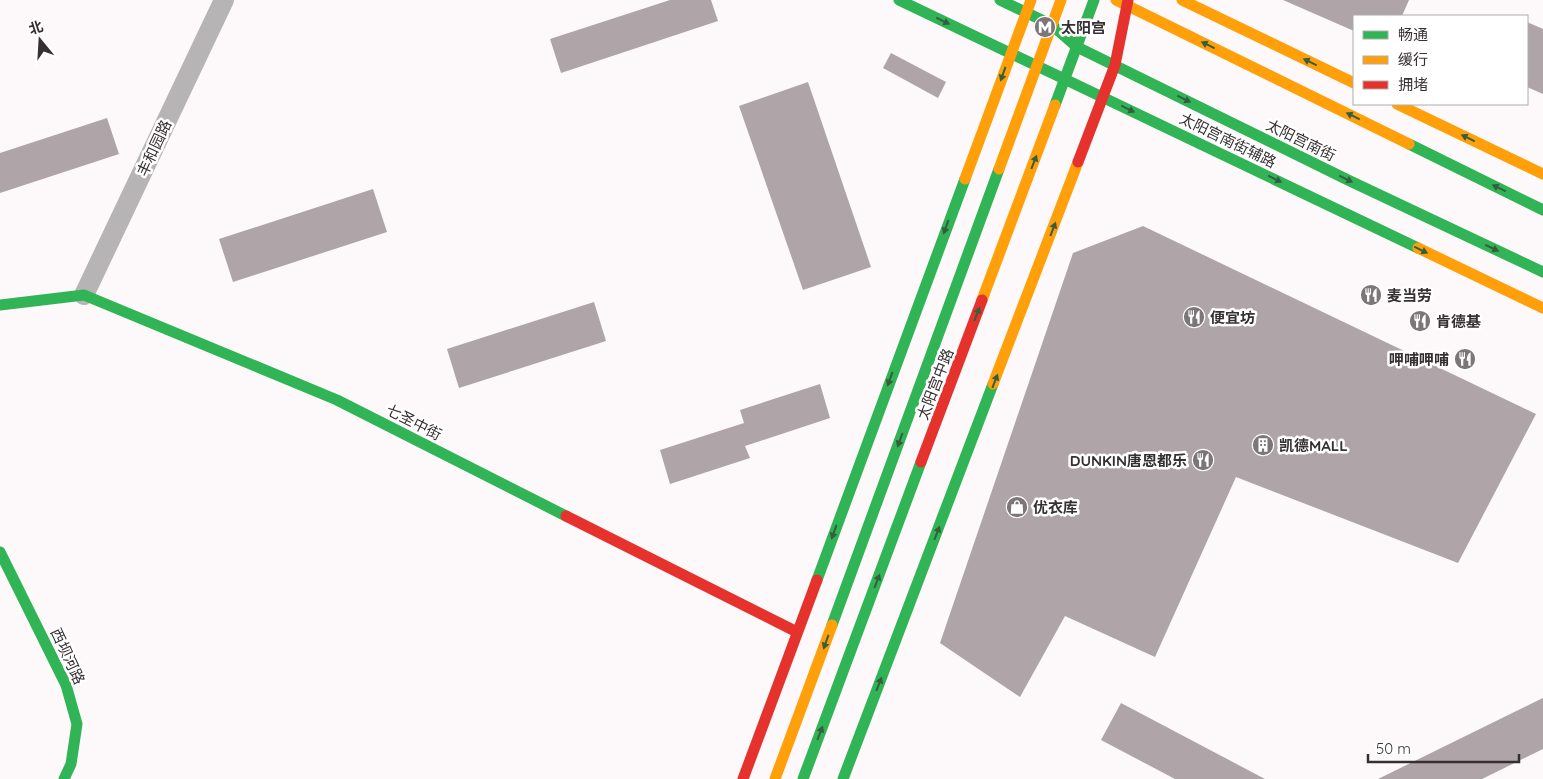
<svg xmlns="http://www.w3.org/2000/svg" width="1543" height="779" font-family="Quicksand,'Noto Sans SC',sans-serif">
<rect width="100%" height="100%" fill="#fdf8fa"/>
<path fill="#afa4a8" d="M670 0H711L718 21 561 73 550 39Z
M1283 0H1409L1402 16H1354V31Z
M1527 22 1543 29V94L1527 87Z
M891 53 946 82 938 98 883 68Z
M808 82 871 267 803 290 739 106Z
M107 118 119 154 0 193V153Z
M373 189 387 232 233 282 219 239Z
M1143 226 1536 414 1458 563 1236 477 1155 657 1065 616 1020 697 940 643 1073 253Z
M594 302 606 341 459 388 447 349Z
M820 384 830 418 745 446 750 458 670 484 660 450 744 423 740 410Z
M1543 698V749L1482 779H1378Z
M1121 703 1265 779H1175L1101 740Z"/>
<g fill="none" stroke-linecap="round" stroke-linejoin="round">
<path stroke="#b6b4b4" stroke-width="20" d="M84 295 224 0"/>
<path stroke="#30b455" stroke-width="11" d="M899 0 1418 248
M1000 0 1052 25 1077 47 1350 181 1543 272
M1055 105 1094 0
M1409 144 1543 210
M0 305 84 295 337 400 566 516
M0 552 66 685 77 724 71 764 64 779
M817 580 965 179
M832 625 999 169
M803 779 921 462
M843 779 993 384"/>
<path stroke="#ff9f0a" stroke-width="11" d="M1116 0 1409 144
M1182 0 1354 83
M1397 104 1543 174
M999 169 1061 0
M965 179 1031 0
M1418 248 1543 308
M982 300 1055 105
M993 384 1078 162
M775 779 832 625"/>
<path stroke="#e5322d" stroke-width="11" d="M1078 162 1115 65 1128 0
M921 462 982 300
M566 516 797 632
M743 779 817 580"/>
</g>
<defs><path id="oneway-solid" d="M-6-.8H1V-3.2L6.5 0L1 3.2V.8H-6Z" transform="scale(1.25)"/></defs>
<g fill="#355e3e">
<use href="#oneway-solid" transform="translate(943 21) rotate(26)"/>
<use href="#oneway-solid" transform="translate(1208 45) rotate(-154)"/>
<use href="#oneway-solid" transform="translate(1310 62) rotate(-154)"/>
<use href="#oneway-solid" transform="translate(1003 74) rotate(110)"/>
<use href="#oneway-solid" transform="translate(1184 99) rotate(26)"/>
<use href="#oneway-solid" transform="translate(1128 109) rotate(26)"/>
<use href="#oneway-solid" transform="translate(1353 116) rotate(-154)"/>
<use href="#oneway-solid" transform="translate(1468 138) rotate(-154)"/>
<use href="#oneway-solid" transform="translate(1034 162) rotate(-69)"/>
<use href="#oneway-solid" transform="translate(1275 179) rotate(26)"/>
<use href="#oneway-solid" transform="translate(1346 179) rotate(26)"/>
<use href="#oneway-solid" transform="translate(1499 188) rotate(-154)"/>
<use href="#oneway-solid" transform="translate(946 227) rotate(110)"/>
<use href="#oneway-solid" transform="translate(1053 229) rotate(-69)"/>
<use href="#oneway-solid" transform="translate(1492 248) rotate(25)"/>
<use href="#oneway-solid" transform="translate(1421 250) rotate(26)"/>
<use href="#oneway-solid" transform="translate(977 314) rotate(-69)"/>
<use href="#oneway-solid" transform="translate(890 379) rotate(110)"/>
<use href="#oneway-solid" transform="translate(995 381) rotate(-69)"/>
<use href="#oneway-solid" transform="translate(900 440) rotate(110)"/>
<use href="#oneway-solid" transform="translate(834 532) rotate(110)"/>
<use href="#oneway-solid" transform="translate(937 533) rotate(-69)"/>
<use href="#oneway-solid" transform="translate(877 581) rotate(-69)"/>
<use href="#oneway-solid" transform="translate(826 642) rotate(110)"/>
<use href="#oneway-solid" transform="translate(879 684) rotate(-69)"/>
<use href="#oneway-solid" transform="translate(820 733) rotate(-69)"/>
</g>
<defs>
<g id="metro-disc" transform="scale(1.125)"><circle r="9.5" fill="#7c7678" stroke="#fff"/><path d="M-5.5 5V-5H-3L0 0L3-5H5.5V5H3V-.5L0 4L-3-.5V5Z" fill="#fff"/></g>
<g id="restaurant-disc" transform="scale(1.125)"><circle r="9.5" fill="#7c7678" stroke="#fff"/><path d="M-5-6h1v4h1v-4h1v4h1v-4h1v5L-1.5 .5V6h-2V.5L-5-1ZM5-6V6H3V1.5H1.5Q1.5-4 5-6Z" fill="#fff"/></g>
<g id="building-disc" transform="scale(1.125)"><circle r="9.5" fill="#7c7678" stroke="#fff"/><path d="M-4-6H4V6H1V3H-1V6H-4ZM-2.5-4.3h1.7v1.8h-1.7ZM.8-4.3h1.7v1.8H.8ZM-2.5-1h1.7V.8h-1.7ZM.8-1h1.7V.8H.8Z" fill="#fff"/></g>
<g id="shop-disc" transform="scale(1.125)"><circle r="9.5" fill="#7c7678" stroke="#fff"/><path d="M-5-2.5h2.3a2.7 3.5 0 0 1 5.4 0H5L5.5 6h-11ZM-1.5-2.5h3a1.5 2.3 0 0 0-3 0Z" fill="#fff"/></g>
</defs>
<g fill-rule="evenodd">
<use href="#metro-disc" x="1045" y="27"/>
<use href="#restaurant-disc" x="1371" y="295"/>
<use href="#restaurant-disc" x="1194" y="317"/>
<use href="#restaurant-disc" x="1420" y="321"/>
<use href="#restaurant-disc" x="1465" y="359"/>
<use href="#building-disc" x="1263" y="445"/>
<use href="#restaurant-disc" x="1203" y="460"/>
<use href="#shop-disc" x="1017" y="507"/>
</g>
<g text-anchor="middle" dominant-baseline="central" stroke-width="5" stroke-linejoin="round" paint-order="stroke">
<g font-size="15" font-weight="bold" fill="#373032" stroke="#fff" text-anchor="start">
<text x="1061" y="27">太阳宫</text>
<text x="1387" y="295">麦当劳</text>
<text x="1210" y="317">便宜坊</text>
<text x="1436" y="321">肯德基</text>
<text x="1449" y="359" text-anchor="end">呷哺呷哺</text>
<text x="1279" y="445">凯德MALL</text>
<text x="1187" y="460" text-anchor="end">DUNKIN唐恩都乐</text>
<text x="1033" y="507">优衣库</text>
</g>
<g font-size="15" fill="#373032" stroke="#fff">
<text transform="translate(1228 140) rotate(26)">太阳宫南街辅路</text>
<text transform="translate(1301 140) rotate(26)">太阳宫南街</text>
<text transform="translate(154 148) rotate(-65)">丰和园路</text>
<text transform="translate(935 384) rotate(-69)">太阳宫中路</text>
<text transform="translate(414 422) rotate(27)">七圣中街</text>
<text transform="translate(68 656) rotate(65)">西坝河路</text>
</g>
</g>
<rect x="1353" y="15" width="175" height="90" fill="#ffffff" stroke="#afacad"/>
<rect x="1363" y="31" width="25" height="8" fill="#30b455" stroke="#afacad"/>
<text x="1398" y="40" font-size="15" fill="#373032">畅通</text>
<rect x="1363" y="56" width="25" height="8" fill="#ff9f0a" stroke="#afacad"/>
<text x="1398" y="65" font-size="15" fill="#373032">缓行</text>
<rect x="1363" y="81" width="25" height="8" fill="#e5322d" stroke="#afacad"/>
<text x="1398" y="90" font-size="15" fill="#373032">拥堵</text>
<g transform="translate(40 40) rotate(342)" stroke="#ffffff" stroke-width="4" paint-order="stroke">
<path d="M0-4L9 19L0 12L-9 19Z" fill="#373032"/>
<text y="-8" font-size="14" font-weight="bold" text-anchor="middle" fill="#373032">北</text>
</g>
<path d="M1368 754v8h151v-8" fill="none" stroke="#373032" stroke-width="2.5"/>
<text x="1376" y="754" font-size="15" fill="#373032" stroke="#ffffff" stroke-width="4" paint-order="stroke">50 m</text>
</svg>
